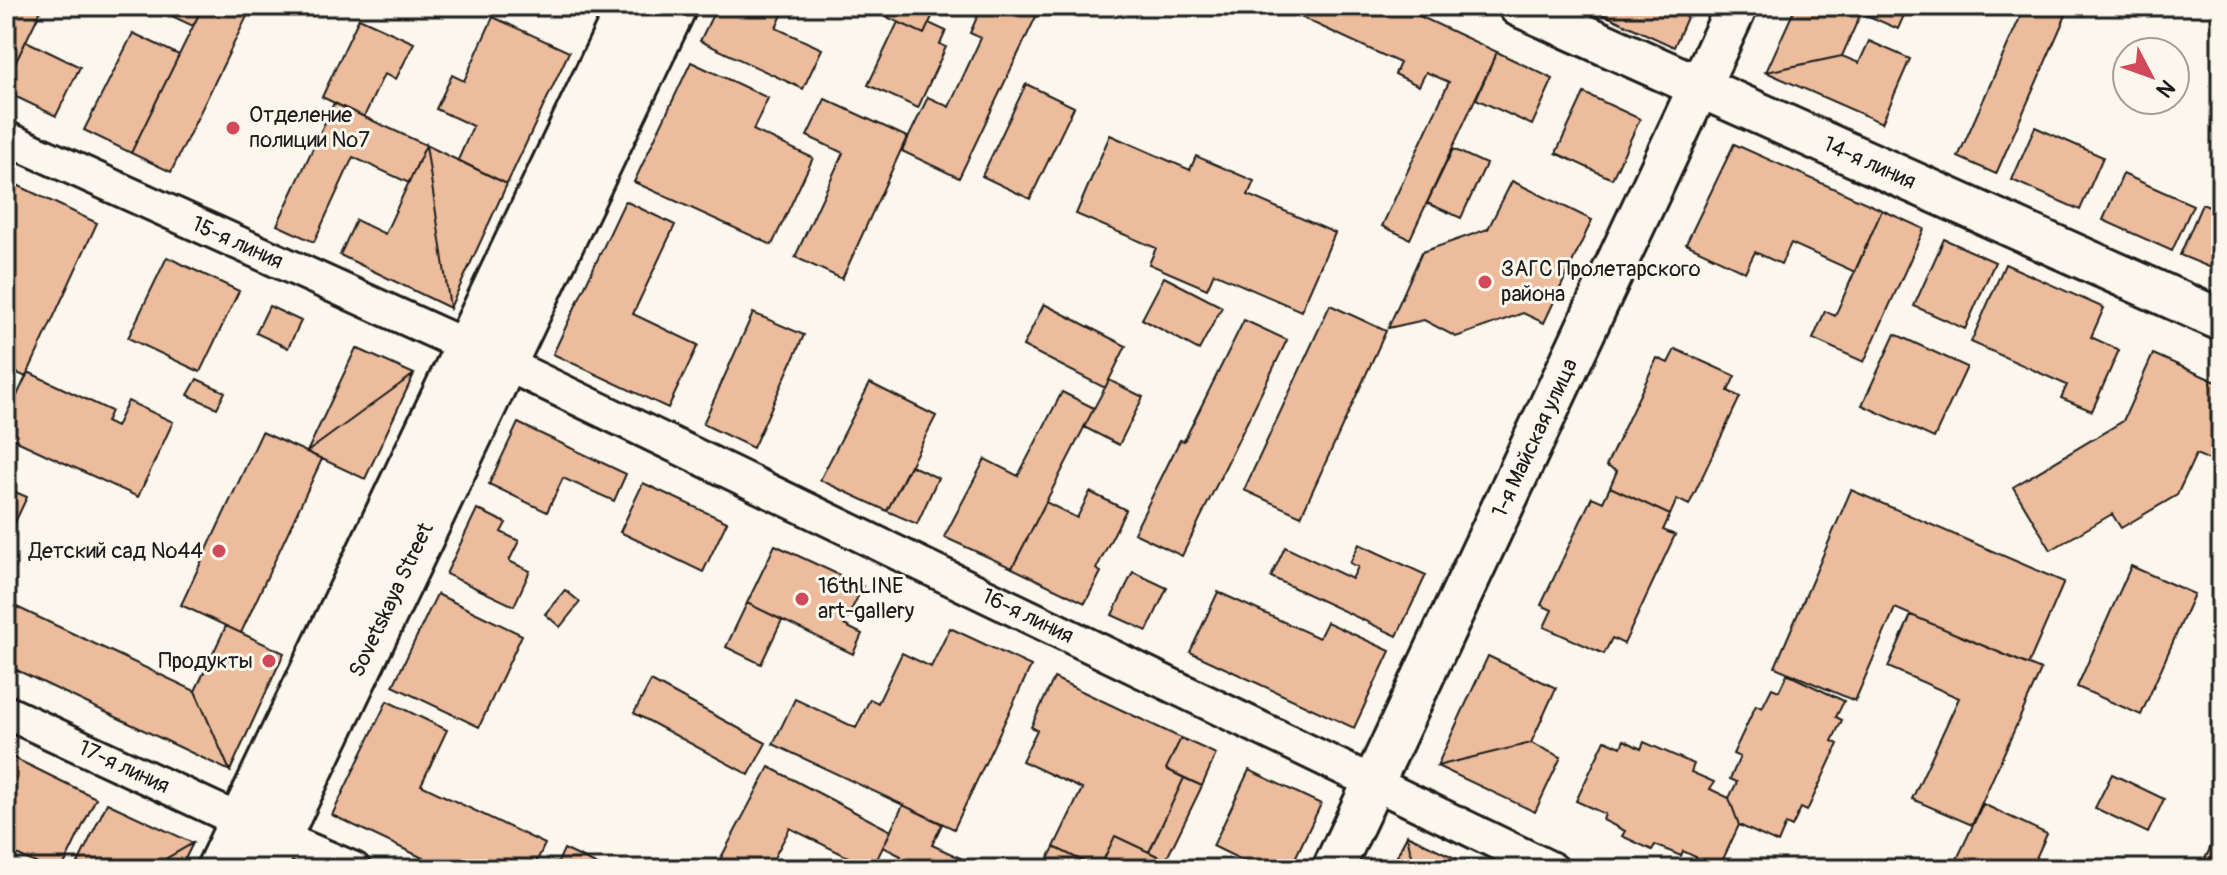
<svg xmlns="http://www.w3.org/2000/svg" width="2227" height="875" font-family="Pangolin,sans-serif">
<rect width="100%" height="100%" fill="#fbf7ec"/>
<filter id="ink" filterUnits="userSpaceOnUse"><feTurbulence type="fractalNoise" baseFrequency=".0125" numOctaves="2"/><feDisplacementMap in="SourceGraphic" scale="16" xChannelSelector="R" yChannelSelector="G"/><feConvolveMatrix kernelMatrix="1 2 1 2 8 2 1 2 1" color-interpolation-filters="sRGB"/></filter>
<g filter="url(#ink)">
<path fill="#ecbc9c" stroke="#1c1c1c" stroke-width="2" d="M6 6H43L6 82Z
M151 6H203L193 26Z
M203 6H252L171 172 131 153Z
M717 6H786L776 28 822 49 803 89 700 41Z
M870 6H937L924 34 869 9Z
M982 6H1041L959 178 902 151 928 97 949 107 981 38 970 33Z
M1277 6H1398L1497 52 1410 239 1382 226 1449 82 1426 72 1419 86 1395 74 1400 63Z
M1585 6H1692L1674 47Z
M1796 6H1846L1861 13 1842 56 1766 72Z
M1846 6H1908L1898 29Z
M2025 6H2045L2066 15 1996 174 1958 157Z
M493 17 569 52 507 184 458 160 473 126 436 109 452 75 464 81Z
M359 18 414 43 396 79 384 74 364 117 322 97Z
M898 22 924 34 929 23 946 31 940 44 946 47 918 108 868 85Z
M133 33 179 55 131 153 84 130Z
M26 41 80 67 56 116 6 92V82Z
M1869 41 1910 59 1882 123 1766 72 1842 56 1859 63Z
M1497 52 1553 79 1532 125 1476 99Z
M691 62 768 98 753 130 813 158 772 245 634 182Z
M1026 84 1074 107 1030 199 982 176Z
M1584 93 1640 119 1612 179 1556 153Z
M825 99 907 137 842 279 795 257 843 153 807 136Z
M334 103 426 145 409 183 353 157 314 242 277 225Z
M2035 127 2103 157 2080 210 2012 180Z
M1110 135 1190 170 1196 156 1254 181 1248 195 1335 233 1301 311 1214 273 1207 289 1149 264 1156 248 1076 214Z
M1734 144 1882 210 1855 272 1791 243 1781 264 1755 252 1745 272 1686 244Z
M426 145 507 184 450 308Z
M426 145 450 308 340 255 356 220 385 234Z
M1453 149 1486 164 1461 218 1427 203Z
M2123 174 2193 205 2172 251 2103 220Z
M1512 181 1592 220 1544 323 1523 313 1456 337 1424 320 1388 328 1422 252 1488 229Z
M17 185 97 223 26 377 6 368V207Z
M625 201 675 225 633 314 698 345 668 408 553 354Z
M2202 204 2221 212V272L2180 255Z
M1882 210 1924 229 1864 362 1813 339 1825 311 1835 316Z
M1944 239 1995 262 1965 329 1914 306Z
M167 257 239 291 200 372 128 338Z
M2005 264 2104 308 2091 337 2119 350 2092 411 2061 398 2067 385 1971 342Z
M1164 277 1222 307 1199 350 1142 319Z
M1044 304 1126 346 1105 388 1023 346Z
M1330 305 1386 331 1301 516 1244 490Z
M269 306 301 321 288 348 256 333Z
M753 313 804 335 753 448 703 424Z
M1244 320 1287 340 1182 556 1134 533 1180 440 1184 441Z
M1895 334 1967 367 1934 438 1862 405Z
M356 348 414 374 307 452Z
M1675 349 1735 376 1728 391 1740 397 1689 505 1677 499 1670 515 1610 487 1617 471 1606 466 1657 358 1668 363Z
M2153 354 2221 384V465L2196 454 2177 495 2121 528 2112 514 2051 550 2013 487 2123 421Z
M28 372 111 411 106 422 116 427 128 401 173 422 138 497 6 436V419Z
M414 374 365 479 307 452Z
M197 379 225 392 217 408 188 395Z
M1109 380 1143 397 1119 445 1084 427Z
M870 383 936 416 887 511 820 480Z
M1062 392 1094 408 1012 568 944 537 985 459 1018 476Z
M518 423 626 474 614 501 563 478 547 512 489 484Z
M262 432 322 459 241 633 181 605Z
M910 465 938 478 917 524 887 511Z
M643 483 727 522 703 572 620 532Z
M1610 487 1670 515 1663 530 1675 535 1624 644 1612 638 1604 654 1544 627 1552 610 1541 605 1592 497 1603 502Z
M6 488 27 497 6 541Z
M1851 490 2064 582 2028 665 1895 608 1855 701 1775 667Z
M1090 492 1126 510 1096 569 1101 572 1085 603 1012 568 1046 502 1077 518Z
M477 509 506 523 501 532 519 541 509 561 530 571 514 606 446 574Z
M1359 544 1426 575 1397 636 1271 577 1285 547 1352 579 1358 567 1350 563Z
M775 545 863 586 844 625 862 634 853 654 747 603Z
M2131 566 2194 594 2141 715 2077 687Z
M1133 572 1167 588 1147 631 1112 615Z
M565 590 580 602 560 627 545 614Z
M1218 592 1319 638 1327 622 1390 651 1354 728 1190 652Z
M437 594 522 635 479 727 393 686Z
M6 602 195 691 230 771 6 665Z
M747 603 782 620 761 664 726 647Z
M1911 615 2041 670 1972 825 1912 799 1959 698 1888 667Z
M226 626 284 653 230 771 195 691Z
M950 628 1031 666 954 829 773 744 795 699 856 728 870 699 878 703 902 653 931 667Z
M1488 656 1556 688 1531 743 1437 766Z
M1787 674 1844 701 1836 717 1842 720 1832 741 1838 744 1807 811 1801 808 1792 827 1786 824 1778 843 1739 825 1729 798 1737 782 1730 779 1740 757 1733 754 1756 705 1762 708 1772 688 1779 691Z
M1054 678 1181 738 1166 769 1184 778 1149 852 1115 836 1099 869 1054 847 1082 789 1022 761 1037 730 1031 727Z
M651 681 766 743 749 775 634 713Z
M387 701 447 730 421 785 545 844 533 869H446L332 815Z
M1181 738 1216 754 1202 786 1166 769Z
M1605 740 1621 747 1624 740 1641 749 1644 742 1694 764 1691 772 1714 782 1710 789 1729 798 1739 825 1719 868 1683 851 1681 856 1655 845 1652 850 1622 836 1625 831 1603 820 1605 814 1576 801Z
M1531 743 1561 757 1535 812 1437 766Z
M6 754 96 798 62 869H48L6 849Z
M769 767 891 831 872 869 790 828 768 869H715Z
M1249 770 1321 804 1290 869H1260L1213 846Z
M2112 774 2164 799 2148 833 2095 808Z
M1184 778 1202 786 1166 860 1149 852Z
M107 803 193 843 148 869H91L78 863Z
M1983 804 2047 834 2031 869H1979L1957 859Z
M903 805 942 824 932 845 984 869H895L901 856 883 847Z
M2221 826V869H2200Z
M1407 835 1414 869H1391Z
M1407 835 1457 859 1452 869H1414Z
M1115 836 1149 852 1184 869H1099Z
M193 843 180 869H148Z
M1054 847 1099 869H1043Z
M564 849 606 869H555Z"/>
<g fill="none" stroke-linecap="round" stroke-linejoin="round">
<g stroke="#1c1c1c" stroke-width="38">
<g id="minor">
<path id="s1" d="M6 138 504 363 1552 869"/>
<path id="s2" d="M6 712 221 812 354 869"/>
</g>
</g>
<g stroke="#1c1c1c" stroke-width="46">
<g id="tertiary">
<path id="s3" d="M1519 6 2221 320"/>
<path id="s4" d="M1333 869 1737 6"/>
</g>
</g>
<g stroke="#1c1c1c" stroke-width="50">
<g id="secondary">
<path d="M219 869 630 6"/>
<path id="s5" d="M263 869 674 6"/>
</g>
</g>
<use href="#minor" stroke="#fbf7ec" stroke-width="32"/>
<use href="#tertiary" stroke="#fbf7ec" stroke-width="40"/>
<use href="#secondary" stroke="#fbf7ec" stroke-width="44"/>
</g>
</g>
<g fill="#d1495b" stroke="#fbf7ec" stroke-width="3">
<circle cx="233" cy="128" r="8"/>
<circle cx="1485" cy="282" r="8"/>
<circle cx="219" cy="551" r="8"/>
<circle cx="802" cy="599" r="8"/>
<circle cx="269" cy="661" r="8"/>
</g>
<g text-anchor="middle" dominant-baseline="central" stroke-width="6" stroke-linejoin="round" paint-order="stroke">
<g font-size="22" fill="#1c1c1c" stroke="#fbf7ec" text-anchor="start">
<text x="249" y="115">Отделение<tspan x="249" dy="25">полиции №7</tspan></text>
<text x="1501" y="269">ЗАГС Пролетарского<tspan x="1501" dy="25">района</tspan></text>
<text x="203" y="551" text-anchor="end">Детский сад №44</text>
<text x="818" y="586">16thLINE<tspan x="818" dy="25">art-gallery</tspan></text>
<text x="253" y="661" text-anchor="end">Продукты</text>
</g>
<g font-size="22" fill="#1c1c1c" stroke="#fbf7ec">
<text stroke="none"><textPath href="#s3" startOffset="384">14-я линия</textPath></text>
<text stroke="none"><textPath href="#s1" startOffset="254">15-я линия</textPath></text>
<text stroke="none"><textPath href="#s4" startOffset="476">1-я Майская улица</textPath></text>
<text stroke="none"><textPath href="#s5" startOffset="298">Sovetskaya Street</textPath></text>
<text stroke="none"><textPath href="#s1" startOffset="1128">16-я линия</textPath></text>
<text stroke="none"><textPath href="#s2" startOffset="130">17-я линия</textPath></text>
</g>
</g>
<rect width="2227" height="875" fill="none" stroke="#fbf7ec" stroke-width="32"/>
<rect x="16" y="16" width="2195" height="843" fill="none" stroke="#1c1c1c" stroke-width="3" filter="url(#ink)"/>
<g transform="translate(2151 76) rotate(131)"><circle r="38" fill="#fbf7ec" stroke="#a29f99" stroke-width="2"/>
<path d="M0-6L14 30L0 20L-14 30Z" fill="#d1495b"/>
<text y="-12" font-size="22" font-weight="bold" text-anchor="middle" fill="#1c1c1c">N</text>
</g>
</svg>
